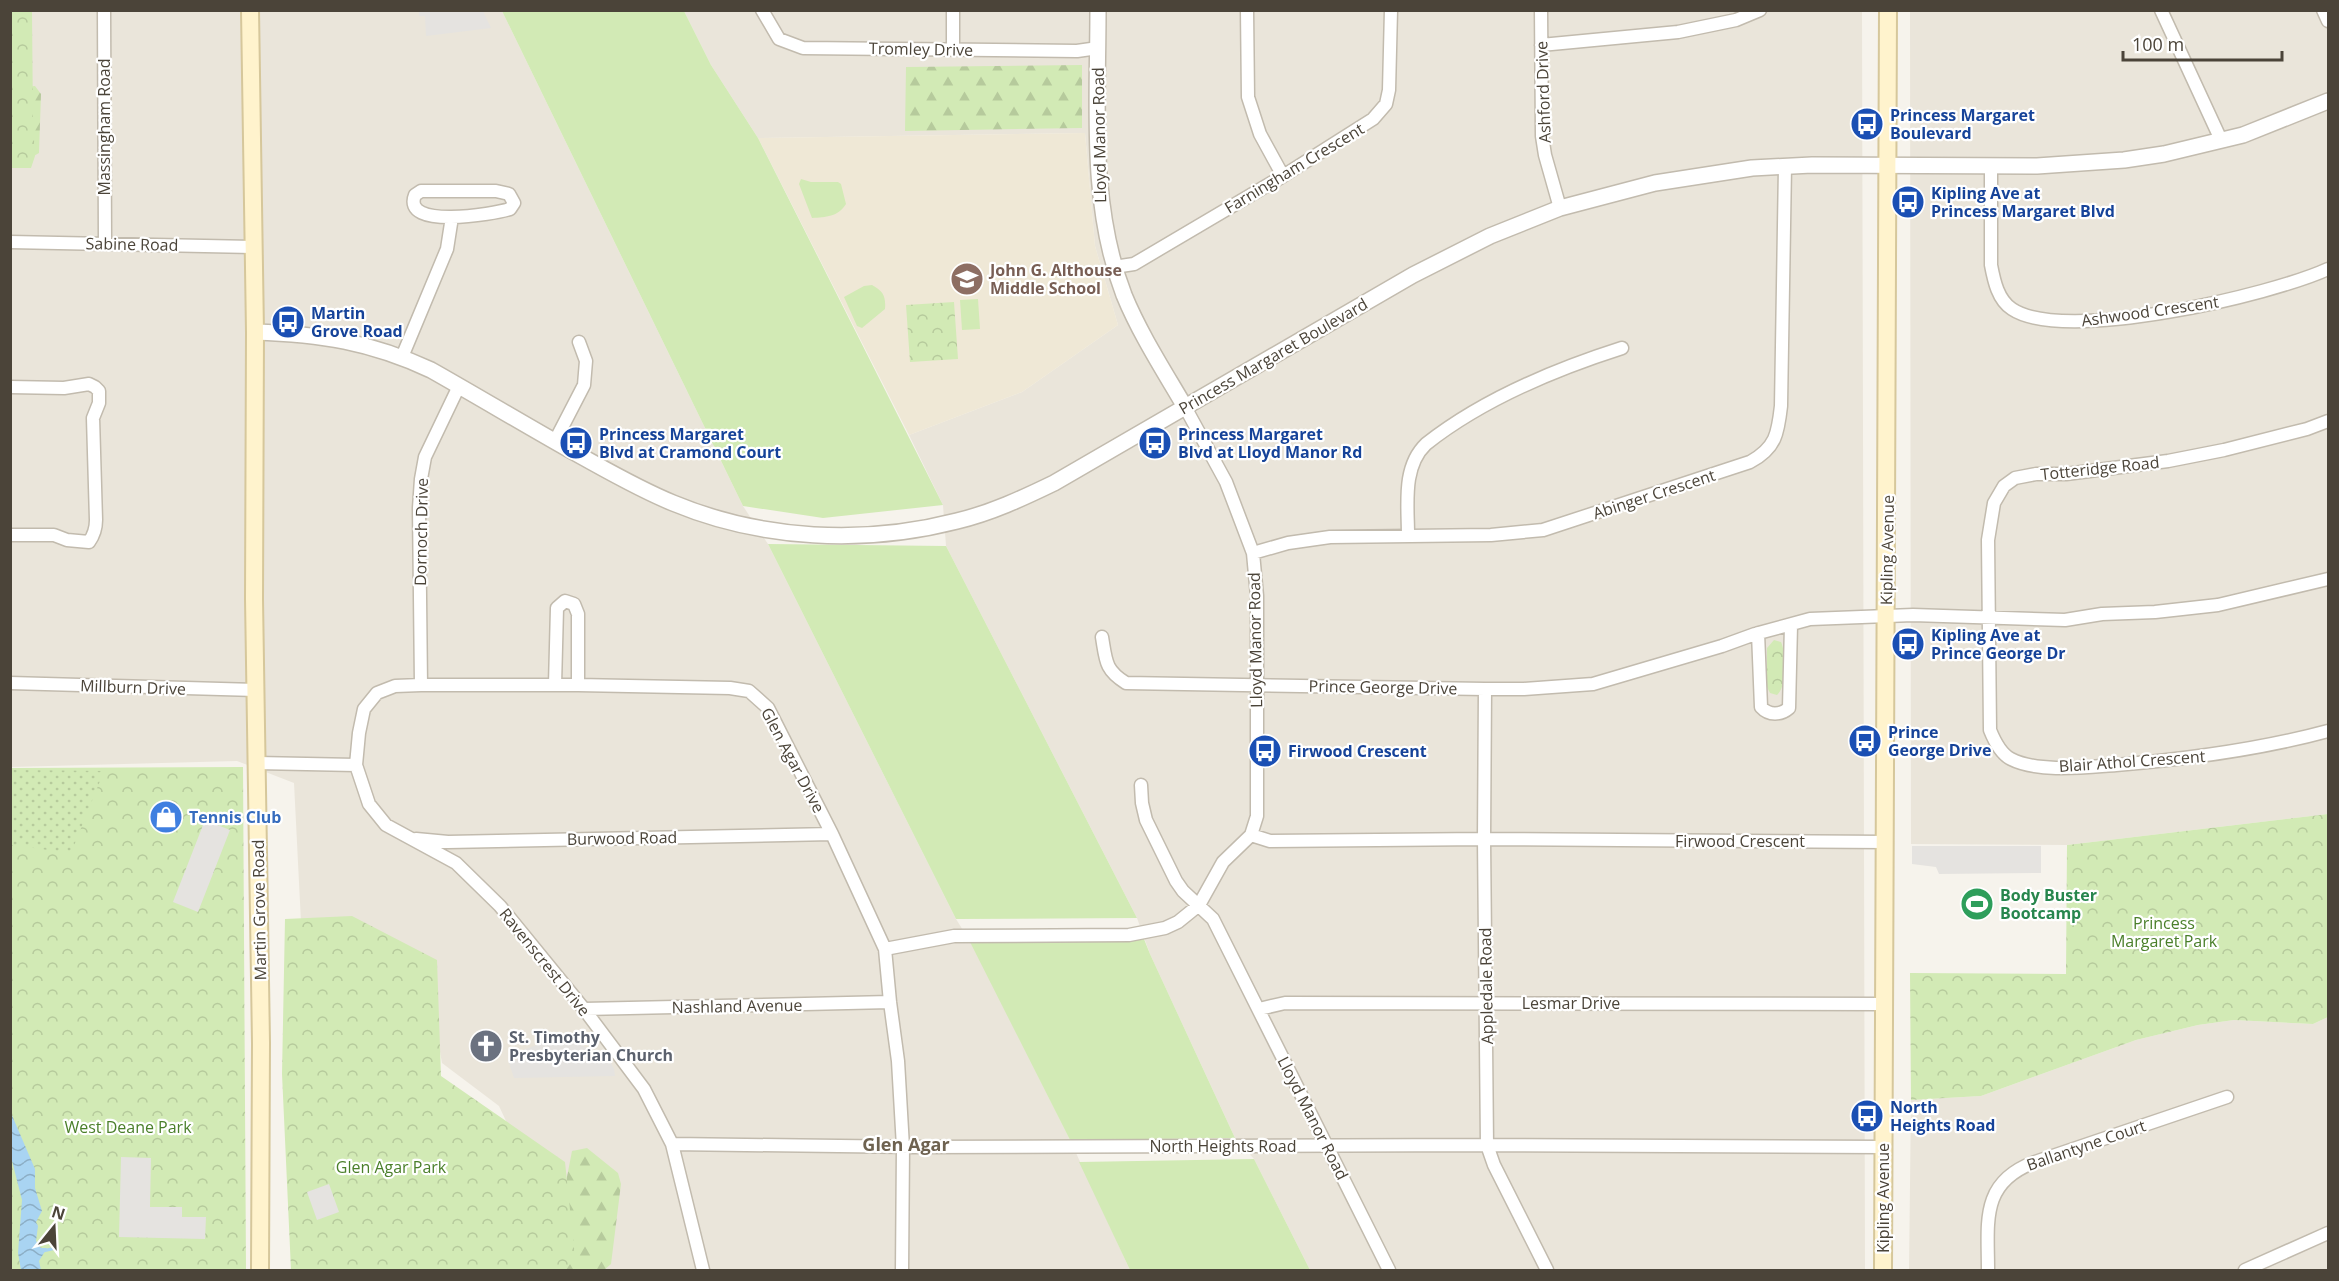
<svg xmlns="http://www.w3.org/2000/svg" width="2339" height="1281" font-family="'Open Sans',sans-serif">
<defs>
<pattern id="forest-firs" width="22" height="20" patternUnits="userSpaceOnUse" patternTransform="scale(1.5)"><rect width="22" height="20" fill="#d2eab5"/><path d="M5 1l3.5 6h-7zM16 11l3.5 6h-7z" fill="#b6ca9c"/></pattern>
<pattern id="park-crowns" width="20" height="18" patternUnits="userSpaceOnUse" patternTransform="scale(1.5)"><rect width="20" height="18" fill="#d2eab5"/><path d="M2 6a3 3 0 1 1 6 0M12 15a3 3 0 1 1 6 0" fill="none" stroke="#b6ca9c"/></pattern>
<pattern id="garden-dots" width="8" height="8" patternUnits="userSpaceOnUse" patternTransform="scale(1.5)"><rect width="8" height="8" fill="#d2eab5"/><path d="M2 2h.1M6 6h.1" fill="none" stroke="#b6ca9c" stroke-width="1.8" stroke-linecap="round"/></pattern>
<pattern id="water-waves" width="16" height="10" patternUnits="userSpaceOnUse" patternTransform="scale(1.5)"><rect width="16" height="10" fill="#a9d4f2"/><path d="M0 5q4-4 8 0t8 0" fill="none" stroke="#8caec5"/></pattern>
</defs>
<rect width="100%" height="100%" fill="#f6f3ec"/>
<path fill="#eae5da" d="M32 11H502L743 506 768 544 956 919 976 951 1070 1140 1130 1270H576L499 1106 442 1063 424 959 301 922 294 783 237 761 11 767 10 168H31Z
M684 11H1862L1865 1270H1310L1254 1159 1235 1138 1150 954 1137 918 946 546 943 505 909 435 1022 392 1118 325 1095 246 1085 133 758 138 711 65Z
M1910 11H2328V814L2067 845 1911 844Z
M2328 1017V1270H1909L1911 1100 1981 1096 2136 1040 2198 1025 2234 1020 2313 1024Z"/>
<path fill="#efe8d6" d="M1085 133 1095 246 1118 325 1022 392 909 435 758 138Z"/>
<path fill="#d2eab5" d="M502 11H684L711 65 758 138 943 505 823 518 743 506Z
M801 179 811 182H838L841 184 846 204C838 217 826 217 812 218L799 184Z
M872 285C883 291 886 296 885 309L862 328 857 326 844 297 864 286Z
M978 299 980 329 962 330 960 300Z
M768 544 946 546 1137 918 956 919Z
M1144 939 1150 954 1235 1138 1070 1140 969 940 1121 942Z
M1254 1159 1310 1270H1130L1079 1162Z"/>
<path fill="url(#forest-firs)" d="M1082 65V128L905 131 906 67Z
M35 86 41 94 39 153 32 157 22 87Z
M587 1148 618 1173 621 1184 611 1264 604 1270H396L558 1223 572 1151Z"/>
<path fill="url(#park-crowns)" d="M11 10 32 11 33 123 35 156 31 168H11Z
M954 302 958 359 910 362 906 305Z
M1774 640 1781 642C1786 653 1787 687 1777 695L1770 693 1767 687V648Z
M243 767 246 1270H11L10 768Z
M2328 814V1017L2313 1024 2234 1020 2198 1025 2136 1040 1981 1096 1911 1100 1910 973 2066 974 2067 845Z
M352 916 437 960 441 1076 565 1162 575 1257 566 1270H291L282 1074 285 919Z"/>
<path fill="url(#garden-dots)" d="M11 770 104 771 71 853 11 845Z"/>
<path fill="#e5e3e0" d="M419 11H483L491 28 426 36 425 16H419Z
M205 820 230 830 198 912 173 902Z
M1912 846H2041V873L1939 874 1936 867 1912 864Z
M559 1037 607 1055 614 1069 615 1076 514 1078 509 1063 517 1060 515 1053Z
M121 1157 151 1158 150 1207H182V1217H206L205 1239 119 1237Z
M329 1184 339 1212 317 1220 307 1192Z"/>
<path fill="url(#water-waves)" d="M11 1113 35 1169V1188L42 1211 36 1222 38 1226 36 1241 41 1248H47L39 1261 41 1270H21L18 1253 22 1200 11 1157Z"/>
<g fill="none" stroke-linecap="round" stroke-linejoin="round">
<path stroke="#a9d4f2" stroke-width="3" d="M43 1251 56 1248"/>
<g stroke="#c2bbae" stroke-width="15">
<path id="minor" d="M104 10 105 243
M762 10 779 39 803 48 1077 51 1098 48
M953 10V49
M1247 10 1248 97 1260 134 1283 176
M1541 10 1542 136 1545 155 1560 208
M2161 10 2221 140
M2323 10 2328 21
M1541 45 1678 32 1736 20 1760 10
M1991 166V265C1994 281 1998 300 2012 309 2064 344 2271 295 2328 269
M421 191H496L509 194 514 203 510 209C494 214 401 230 415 195Z
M10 242 253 247
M1114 267 1134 264 1283 176 1373 119 1386 104 1389 90 1391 10
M402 357 447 249 452 217
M10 387 64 388 89 384 95 387 99 391V403L93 418 96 520C96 529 94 535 89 542L67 540 54 535H10
M2328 421 2307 429 2224 450 2168 461 2066 474H2036L2015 478 2004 486 1994 503 1988 540 1990 730C1994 740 2001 754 2011 759 2038 773 2087 767 2116 765 2188 759 2258 750 2328 731
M555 441 584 385 586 361 579 342
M1408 535C1408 505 1402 467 1426 444 1483 399 1553 370 1622 348
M1253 553 1288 543 1330 537 1491 535 1543 530 1750 462C1776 448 1778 433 1781 406L1785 166
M1758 633 1761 707C1769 716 1781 715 1789 708L1791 625
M1102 637C1106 661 1105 670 1126 683L1485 689H1524L1593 684 1722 646 1755 634 1810 619 1913 615 2065 620 2102 614 2155 612 2218 605 2328 579
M10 683 256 690
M421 685 419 508 421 479 425 457 459 386
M555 685 557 608 565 601 574 604 578 614V685
M1485 689 1484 839 1487 1145 1494 1165 1547 1270
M257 763 356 765
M1141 785 1142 803 1146 820 1176 881 1183 891 1213 919 1389 1270
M1251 835 1270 841 1484 839 1886 842
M416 839 448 842 832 834
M885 949 954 936 1129 935 1165 928 1178 922 1199 905 1223 862 1251 835 1257 816V596L1253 553 1226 482 1185 407
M584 1009 890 1002
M1259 1009 1285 1003 1884 1004
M672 1144 916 1147 1487 1145 1882 1147
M703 1270 672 1144 644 1089 584 1009 500 906 456 863 386 825 369 804 356 765 359 733 364 709 377 693 395 686 421 685H578L730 688 749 691 768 708 832 834 885 949 890 1002 898 1061 903 1147 902 1270
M1988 1270C1988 1222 1980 1182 2035 1162L2227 1097
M2245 1270 2328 1233"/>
</g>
<g stroke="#c2bbae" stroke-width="18">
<path id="tertiary" d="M1098 10C1098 106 1089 204 1124 295 1140 334 1164 371 1185 407
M255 332C320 334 371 342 431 370 477 396 522 423 568 449 603 468 636 488 673 503 762 540 864 545 957 521 991 513 1023 498 1054 483L1413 275 1490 236 1560 208 1655 183 1752 168 1812 165 2037 166 2124 160 2164 154 2243 135 2328 101"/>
</g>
<g stroke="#d6c79b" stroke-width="20">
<path id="secondary" d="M250 10 255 332 254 599 261 1043 260 1270
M1883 1270 1888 10"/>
</g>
<use href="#minor" stroke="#fff" stroke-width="12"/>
<use href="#tertiary" stroke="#fff" stroke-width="15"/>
<use href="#secondary" stroke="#fff3cd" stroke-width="16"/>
</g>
<defs>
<g id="bus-disc" transform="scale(1.725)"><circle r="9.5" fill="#1a4fb4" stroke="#fff"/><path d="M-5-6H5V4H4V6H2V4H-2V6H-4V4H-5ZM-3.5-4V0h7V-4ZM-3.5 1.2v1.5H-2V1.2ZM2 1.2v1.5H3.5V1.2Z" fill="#fff"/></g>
<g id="school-disc" transform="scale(1.725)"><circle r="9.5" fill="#8d6e63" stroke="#fff"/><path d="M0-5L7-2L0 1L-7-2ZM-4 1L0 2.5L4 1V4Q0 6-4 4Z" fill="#fff"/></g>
<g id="shop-disc" transform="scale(1.725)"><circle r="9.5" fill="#3f7fe0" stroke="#fff"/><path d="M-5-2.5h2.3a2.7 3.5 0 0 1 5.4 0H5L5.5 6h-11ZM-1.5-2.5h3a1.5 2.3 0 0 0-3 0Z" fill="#fff"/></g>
<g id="stadium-disc" transform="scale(1.725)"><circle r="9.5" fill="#2e9e5b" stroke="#fff"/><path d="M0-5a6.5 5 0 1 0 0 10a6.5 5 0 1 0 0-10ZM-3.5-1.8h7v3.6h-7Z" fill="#fff"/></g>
<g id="church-disc" transform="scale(1.725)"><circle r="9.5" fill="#6b7280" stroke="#fff"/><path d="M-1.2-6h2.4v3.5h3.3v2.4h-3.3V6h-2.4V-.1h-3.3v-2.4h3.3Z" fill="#fff"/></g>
</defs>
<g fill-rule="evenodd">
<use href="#bus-disc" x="1867" y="124"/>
<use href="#bus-disc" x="1908" y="202"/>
<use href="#school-disc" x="967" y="279"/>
<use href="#bus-disc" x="288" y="322"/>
<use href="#bus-disc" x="576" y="443"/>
<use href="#bus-disc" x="1155" y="443"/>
<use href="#bus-disc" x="1908" y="644"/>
<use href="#bus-disc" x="1865" y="741"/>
<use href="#bus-disc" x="1265" y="751"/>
<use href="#shop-disc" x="166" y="817"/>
<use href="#stadium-disc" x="1977" y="904"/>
<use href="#church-disc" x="486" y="1046"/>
<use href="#bus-disc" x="1867" y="1116"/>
</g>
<g text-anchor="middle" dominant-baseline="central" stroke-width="4.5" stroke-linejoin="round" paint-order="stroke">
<g font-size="16" fill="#4b4439" stroke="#fff">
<text transform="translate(921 49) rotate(1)">Tromley Drive</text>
<text transform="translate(1543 92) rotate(-92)">Ashford Drive</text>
<text transform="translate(104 127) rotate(-90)">Massingham Road</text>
<text transform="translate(1099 135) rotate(-91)">Lloyd Manor Road</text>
<text transform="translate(1294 168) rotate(-31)">Farningham Crescent</text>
<text transform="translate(132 244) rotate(1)">Sabine Road</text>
<text transform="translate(2150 311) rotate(-8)">Ashwood Crescent</text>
<text transform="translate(1273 356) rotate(-30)">Princess Margaret Boulevard</text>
<text transform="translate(2100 468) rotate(-6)">Totteridge Road</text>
<text transform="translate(1654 494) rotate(-18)">Abinger Crescent</text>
<text transform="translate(421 532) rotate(-89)">Dornoch Drive</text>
<text transform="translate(1887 550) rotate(-89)">Kipling Avenue</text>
<text transform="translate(1255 640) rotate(-91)">Lloyd Manor Road</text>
<text transform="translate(133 687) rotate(2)">Millburn Drive</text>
<text transform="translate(1383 687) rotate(1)">Prince George Drive</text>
<text transform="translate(793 760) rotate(62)">Glen Agar Drive</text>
<text transform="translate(2132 761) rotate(-4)">Blair Athol Crescent</text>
<text transform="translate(622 838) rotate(-1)">Burwood Road</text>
<text x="1740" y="841">Firwood Crescent</text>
<text transform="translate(259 910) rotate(-91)">Martin Grove Road</text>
<text transform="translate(545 962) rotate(51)">Ravenscrest Drive</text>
<text transform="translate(1486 986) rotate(-91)">Appledale Road</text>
<text x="1571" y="1003">Lesmar Drive</text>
<text transform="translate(737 1006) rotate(-1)">Nashland Avenue</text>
<text transform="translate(1313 1118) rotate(63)">Lloyd Manor Road</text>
<text transform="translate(2086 1145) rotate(-19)">Ballantyne Court</text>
<text x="1223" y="1146">North Heights Road</text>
<text transform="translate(1883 1198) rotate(-90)">Kipling Avenue</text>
</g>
<g font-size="16" font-weight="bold" fill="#164399" stroke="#fff" text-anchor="start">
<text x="1890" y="115">Princess Margaret<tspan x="1890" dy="18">Boulevard</tspan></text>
<text x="1931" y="193">Kipling Ave at<tspan x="1931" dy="18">Princess Margaret Blvd</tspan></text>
<text x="311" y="313">Martin<tspan x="311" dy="18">Grove Road</tspan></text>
<text x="599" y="434">Princess Margaret<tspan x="599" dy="18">Blvd at Cramond Court</tspan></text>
<text x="1178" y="434">Princess Margaret<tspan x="1178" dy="18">Blvd at Lloyd Manor Rd</tspan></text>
<text x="1931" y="635">Kipling Ave at<tspan x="1931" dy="18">Prince George Dr</tspan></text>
<text x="1888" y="732">Prince<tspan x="1888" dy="18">George Drive</tspan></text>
<text x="1288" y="751">Firwood Crescent</text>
<text x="1890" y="1107">North<tspan x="1890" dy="18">Heights Road</tspan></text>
</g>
<g font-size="16" font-weight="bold" fill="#785e54" stroke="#fff" text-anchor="start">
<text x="990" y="270">John G. Althouse<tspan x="990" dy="18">Middle School</tspan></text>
</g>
<g font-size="16" font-weight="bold" fill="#366cbe" stroke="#fff" text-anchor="start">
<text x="189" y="817">Tennis Club</text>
</g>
<g font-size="16" font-weight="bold" fill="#27864d" stroke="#fff" text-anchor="start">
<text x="2000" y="895">Body Buster<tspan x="2000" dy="18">Bootcamp</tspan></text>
</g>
<g font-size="16" fill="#4a7f2a" stroke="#fff">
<text x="2164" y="923">Princess<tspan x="2164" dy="18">Margaret Park</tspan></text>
<text x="128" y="1127">West Deane Park</text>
<text x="391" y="1167">Glen Agar Park</text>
</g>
<g font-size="16" font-weight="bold" fill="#5b616d" stroke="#fff" text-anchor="start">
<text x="509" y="1037">St. Timothy<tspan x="509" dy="18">Presbyterian Church</tspan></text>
</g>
<g font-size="18" font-weight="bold" fill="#6e6250" stroke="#fff">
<text x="906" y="1144">Glen Agar</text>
</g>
</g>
<rect width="2339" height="1281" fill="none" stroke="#4b4439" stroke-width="24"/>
<g transform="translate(54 1227) rotate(18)" stroke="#ffffff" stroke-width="4.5" paint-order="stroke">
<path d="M0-4.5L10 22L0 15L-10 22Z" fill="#4b4439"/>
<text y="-9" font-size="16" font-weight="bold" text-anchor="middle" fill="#4b4439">N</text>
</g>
<path d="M2123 51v9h159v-9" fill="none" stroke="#4b4439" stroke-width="3"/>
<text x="2132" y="51" font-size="18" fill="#4b4439" stroke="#ffffff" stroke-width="4.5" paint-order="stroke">100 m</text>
</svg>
